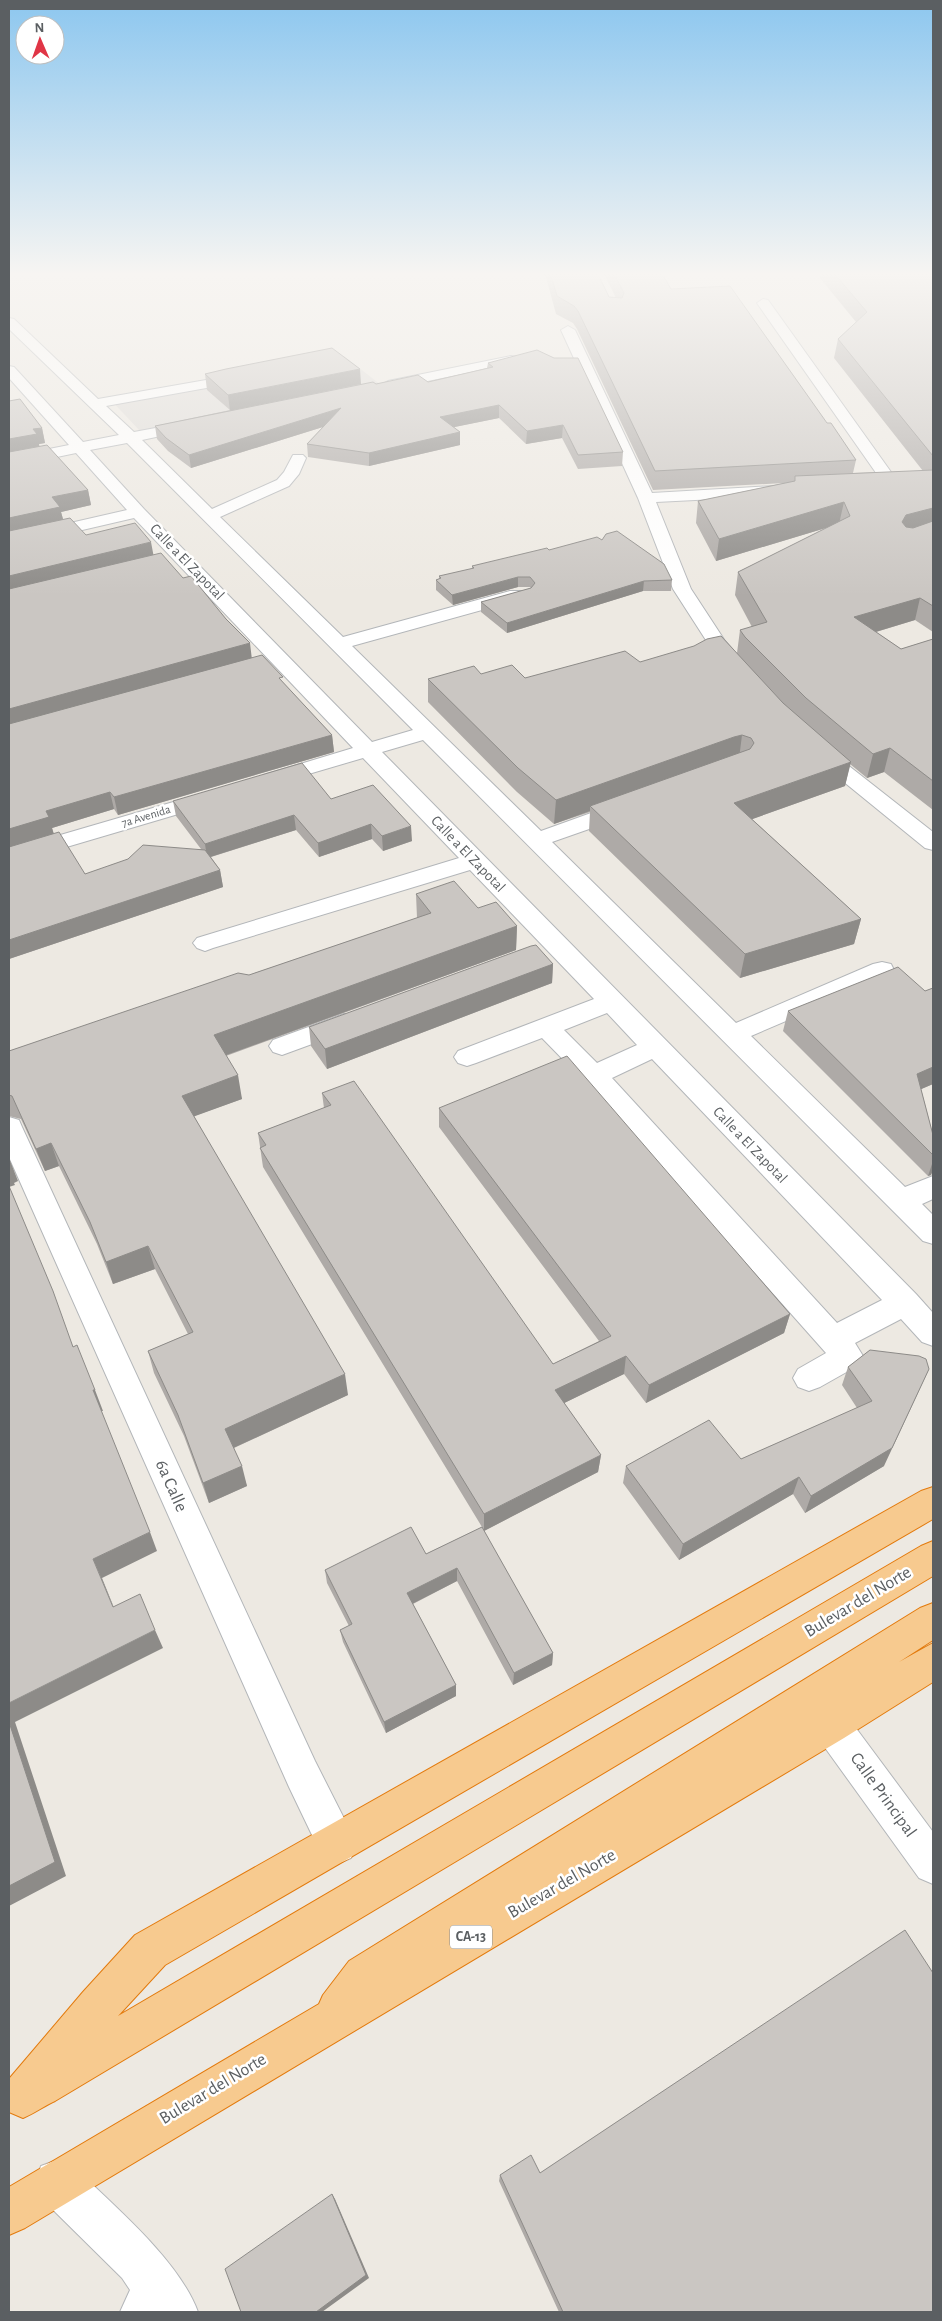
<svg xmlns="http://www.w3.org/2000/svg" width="942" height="2321" font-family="'Alegreya Sans',sans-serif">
<rect width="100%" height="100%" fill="#ede9e2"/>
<path fill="#dedbd7" d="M344 356 381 385 140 431 109 398Z"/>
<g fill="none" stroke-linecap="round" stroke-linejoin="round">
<g stroke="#b3b6b9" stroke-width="2">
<path id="minor" d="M763 299 768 300 896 479 898 482C891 492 870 493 859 490L857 487 859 484 881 480 757 303Z
M9 318 14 319 98 399 223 377 228 378 230 381 228 384 223 385 106 406 134 432 193 421 198 422 200 425 198 428 142 440 212 509 277 480 284 472 293 455H303L306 458 299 474 289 486 220 517 343 637 510 591H522L525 595 522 599 352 646 541 831 616 804 624 803 632 804 635 809 632 814 552 842 736 1023 873 964 882 962 891 964 894 970 891 976 751 1036 905 1187 933 1176V1199L922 1204 933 1215V1244L923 1241 423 740 382 752 916 1294 933 1313V1346L922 1342 901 1319 855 1343 863 1356 859 1365 820 1387 809 1391 798 1387 793 1378 798 1369 826 1353 585 1082 542 1038 476 1063 467 1066 458 1063 454 1057 458 1051 594 999 470 870 213 948 205 951 197 948 193 943 197 938 459 858 363 758 278 783 271 785 264 783 261 779 264 775 353 748 134 518 9 547V537L127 510 76 453 9 467V457L69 445 9 378V366L14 367 83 442 119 435 9 329ZM127 443 413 730 372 742 144 509 90 450ZM607 1013 637 1045 597 1063 564 1030ZM652 1059 882 1300 837 1323 612 1078Z
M568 326 575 330 652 493 774 486 780 488 782 491 780 494 774 496 656 502 691 589 725 641 747 667 744 671 737 673 730 671 711 648 673 589 638 498 561 330Z
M511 356 516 357 518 360 516 363 388 389 381 385 388 381Z
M819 746 826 748 933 832V850L925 848 812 756 809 752 812 748Z
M211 791 219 792 222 797 219 802 9 864V850Z
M344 1014 353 1017 357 1023 353 1029 282 1055 273 1052 269 1046 273 1040Z
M9 1117 19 1120 22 1127 315 1761 357 1844 351 1858 337 1864 323 1858 289 1787 9 1157Z
M831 1706 844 1712 933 1832V1884L919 1878 818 1738 812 1725 818 1712Z
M57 2160 73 2166C113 2205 179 2260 198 2312H120L130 2290 122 2278 41 2198 35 2182 41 2166Z"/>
</g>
<g stroke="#e37a0c" stroke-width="2">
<path id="highway" d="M933 1487V1519L165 1965 118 2016 921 1546 933 1541V1576L55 2101C44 2106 35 2113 23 2118L9 2112V2079L83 1992 135 1935 921 1491Z
M933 1603V1640L899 1662 933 1643V1682L844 1738 25 2228 9 2235V2187L319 2004 323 1995 349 1961 920 1608Z"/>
</g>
<use href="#minor" fill="#fff" fill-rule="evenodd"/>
<use href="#highway" fill="#f7ca8f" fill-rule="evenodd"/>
</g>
<path fill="#aeaaa7" d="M543 272H597L609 297 616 298 603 272H661L671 289 827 423 856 460 853 473 923 471 834 358 838 339 856 322 820 278 821 272H933V632L915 620 876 632 901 649 933 639V810L884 772 867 778 850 764 845 786 752 819 861 919 854 944 740 978 589 831 590 812 554 824 517 792 428 702V679L481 674 525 678 640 662 737 653 740 630 752 627 735 595 738 572 829 527 716 561 696 523 698 501 784 483 653 490 577 329 573 323 556 314 546 277Z
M488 363 623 452 622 466 578 469 562 438 526 444 499 418 454 427 460 432V445L369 466 308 457 307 444 323 427 191 468 168 451 157 439 155 426 230 410 207 390 205 374 361 384H376L428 382 487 368Z
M9 401 42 428 45 443 39 444V446L88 490 91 505 61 512 63 519 86 535 154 555 252 658 283 683 332 735 334 752 118 815 114 809 52 828 54 834 85 874 201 849 176 816 173 801 331 799 412 841 383 851 372 839 319 857 296 830 211 857 220 870 223 887 9 959Z
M602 540 672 580 671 591H643L507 633 481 612V602L531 588 530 587H518L453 605 436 590V580L439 579V576L472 569V566L549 550Z
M416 894 478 908 517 926 516 950 226 1056 242 1099 194 1116 348 1395 234 1448 247 1486 209 1503 184 1436 154 1373 148 1351 188 1334 155 1269 113 1284 97 1244 59 1166 45 1171 21 1119 9 1116V1051L249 975 417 918Z
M553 964 552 983 327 1069 311 1046 309 1027Z
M933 988V1084L921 1089 933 1135V1170L931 1175 928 1176 783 1031 788 1011 925 991Z
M322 1093 553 1364 599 1341 439 1127V1108L790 1314 784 1333 646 1403 624 1374 564 1403 601 1455 598 1472 484 1531 553 1653 552 1665 513 1685 457 1581 413 1604 456 1685V1696L386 1733 343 1642 340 1630 349 1626 327 1583 325 1570 426 1554 482 1527 263 1167 258 1133 324 1108Z
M870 1350 884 1466 805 1513 793 1494 679 1560 623 1483 626 1466 741 1459 857 1408 842 1385 848 1367Z
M540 2173 933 2312H559L499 2181 500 2175Z"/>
<path fill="#8d8b88" d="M360 369 361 384 230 411 228 395Z
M499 405V418L440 430V417Z
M341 408 342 421 191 468 189 455Z
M563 425 562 438 526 444 527 431Z
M42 428 45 443 39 444 40 449 9 456V439L33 429Z
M460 432V445L369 466V453Z
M88 490 91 505 61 512 64 523 9 535V518L52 497Z
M844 502 839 524 716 561 719 539Z
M933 508V525L897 544 902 522 906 515Z
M151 542 154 558 9 593V576Z
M518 577V587L453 605 452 595Z
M644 581 643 591 507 633V623Z
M920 598 915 620 849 640 854 617Z
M250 643 252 660 9 727V709Z
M332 735 334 752 118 815 114 797Z
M742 735 739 759 590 806V811L554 824 556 800 734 737Z
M890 748 884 772 867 778 873 754Z
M851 762 845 786 730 827 734 803Z
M110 792 114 809 52 828 54 835 9 848V829L46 811Z
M294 815 296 830 207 858 205 844Z
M371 824 372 839 319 857 318 843Z
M411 826 412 841 383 851 382 836Z
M220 870 223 887 9 959V940Z
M861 919 854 944 740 978 745 954Z
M517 926 516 950 218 1058 214 1035Z
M553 964 552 983 327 1069 325 1049Z
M933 1067V1084L910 1094 917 1074Z
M238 1075 242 1099 187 1119 182 1096Z
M51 1143 59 1166 45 1171 36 1149Z
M9 1158 18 1181 14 1183 15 1185 9 1187Z
M933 1161V1170L931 1175 928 1176Z
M148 1246 155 1269 113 1284 106 1262Z
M790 1314 784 1333 646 1403 649 1385Z
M626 1356 624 1374 554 1408 555 1390Z
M929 1369 884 1466 805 1513 811 1496Z
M345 1374 348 1395 231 1449 225 1429Z
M93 1390H95L103 1411H101Z
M601 1455 598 1472 484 1531V1514Z
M242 1466 247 1486 209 1503 203 1483Z
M799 1477 793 1494 679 1560 683 1544Z
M150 1532 157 1551 102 1578 121 1625 93 1559Z
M457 1568V1581L408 1606 407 1593Z
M155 1630 163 1648 15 1722 66 1876 9 1906V1703Z
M553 1653 552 1665 513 1685 514 1673Z
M456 1685V1696L386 1733 384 1722Z
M332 2194 335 2199 369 2278 322 2312H316Z"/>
<path fill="#cac6c2" stroke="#8d8b88" d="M550 272H597L609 297 622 298 624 293 613 272H661L671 289 730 286 827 423H831L856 460 655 471 578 311 574 306 557 296Z
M833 272H933V456L838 339 867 312Z
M332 348 360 369 228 395 205 374 226 369Z
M537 350 554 358H578L623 452 578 455 563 425 527 431 499 405 440 417 460 432 369 453 307 444 341 408 189 455 166 438 155 426 373 382 376 384 418 375 428 382 493 367 488 363Z
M20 399 42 428 33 429 37 434 9 439V401Z
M47 445 88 490 52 497 60 507 9 518V452Z
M933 470V508L906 515 902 522 906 527 913 528 933 521V606L920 598 854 617 901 649 933 639V781L890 748 873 754 806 698 745 637 740 630 767 622 738 572 850 516 844 502 719 539 698 501 795 481V476Z
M70 518 86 535 135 523 151 542 9 576V531Z
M617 531 664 564 672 580 644 581 507 623 481 602 531 588 535 583 530 577H518L452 595 436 580 441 578 439 576 474 568 472 566 547 548 549 550 597 537 602 540 606 534Z
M161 553 183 578 191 576 226 619 250 643 9 709V589Z
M721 636 783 703 851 762 734 803 861 919 745 954 590 806 750 749 754 743 751 738 742 735 734 737 556 800 518 768 428 679 474 666 481 674 512 665 525 678 625 651 640 662 694 646 707 639Z
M262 655 283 677 279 678 332 735 114 797 110 792 46 811 49 817 9 829V724Z
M302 763 331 799 373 785 411 826 382 836 371 824 318 843 294 815 205 844 173 801Z
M59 832 85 874 128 859 143 845 205 850 220 870 9 940V847Z
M454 881 478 908 496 902 517 926 214 1035 238 1075 182 1096 345 1374 225 1429 242 1466 203 1483 178 1415 148 1351 193 1332 148 1246 106 1262 90 1222 51 1143 36 1149 12 1096 9 1095V1051L238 973 249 975 431 913 416 894Z
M536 945 553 964 325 1049 309 1027 531 946Z
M898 967 925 991 933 988V1067L917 1074 933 1135V1155L788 1011Z
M567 1056 790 1314 649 1385 626 1356 555 1390 601 1455 484 1514 260 1148 266 1145 258 1133 331 1105 322 1093 354 1081 553 1364 611 1336 439 1108Z
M9 1186 53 1291 73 1347 77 1345 95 1390H93L150 1532 93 1559 113 1607 140 1594 155 1630 9 1703Z
M870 1350 919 1356 926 1359 929 1369 892 1448 811 1496 799 1477 683 1544 626 1466 709 1420 741 1459 872 1401 848 1367Z
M411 1527 426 1554 482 1527 553 1653 514 1673 457 1568 407 1593 456 1685 384 1722 340 1630 352 1624 325 1570Z
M9 1722 55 1862 9 1886Z
M905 1930 933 1973V2312H563L500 2175 531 2155 540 2173Z
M332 2194 366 2275 316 2312H241L225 2269Z"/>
<linearGradient id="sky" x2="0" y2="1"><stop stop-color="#8dc7ef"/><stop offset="0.46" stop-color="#f7f5f2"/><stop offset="1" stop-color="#f7f5f2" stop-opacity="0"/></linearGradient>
<rect width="942" height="596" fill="url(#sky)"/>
<g text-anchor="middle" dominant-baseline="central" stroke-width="5" stroke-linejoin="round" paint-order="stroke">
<g font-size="12" fill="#5b5f62" stroke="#fff">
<text transform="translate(146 816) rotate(-17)">7a Avenida</text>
</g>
<rect fill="#fff" stroke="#8c8f91" stroke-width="1" x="450" y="1925.5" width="42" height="23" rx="4"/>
<g font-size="14" font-weight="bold" fill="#5b5f62">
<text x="471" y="1937">CA-13</text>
</g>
<g font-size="15" fill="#5b5f62" stroke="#fff">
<text transform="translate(187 562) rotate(46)">Calle a El Zapotal</text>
<text transform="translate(468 854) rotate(46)">Calle a El Zapotal</text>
<text transform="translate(750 1145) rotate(46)">Calle a El Zapotal</text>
</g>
<g font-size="18" fill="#5b5f62" stroke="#fff">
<text transform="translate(171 1486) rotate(66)">6a Calle</text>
<text transform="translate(858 1602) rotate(-31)">Bulevar del Norte</text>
<text transform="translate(883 1795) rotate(54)">Calle Principal</text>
<text transform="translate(562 1884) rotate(-30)">Bulevar del Norte</text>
<text transform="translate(213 2089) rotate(-31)">Bulevar del Norte</text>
</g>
</g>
<rect width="942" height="2321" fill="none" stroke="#5b5f62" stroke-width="20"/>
<g transform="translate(40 40) rotate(358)"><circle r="24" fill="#ffffff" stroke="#bdbfc0"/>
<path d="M0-4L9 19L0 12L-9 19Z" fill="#e03546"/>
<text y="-8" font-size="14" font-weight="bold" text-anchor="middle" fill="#5b5f62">N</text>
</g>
</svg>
